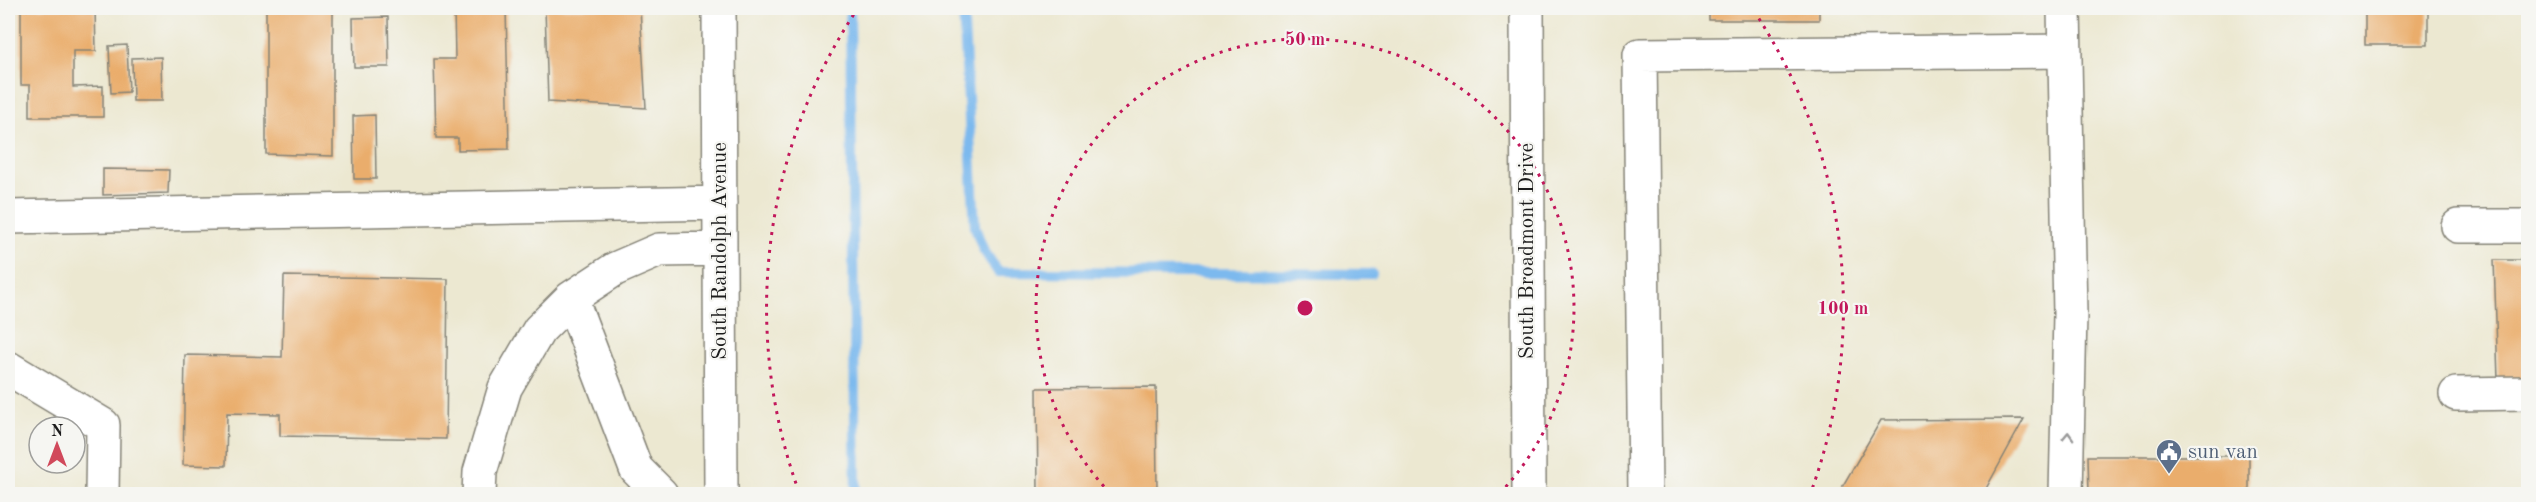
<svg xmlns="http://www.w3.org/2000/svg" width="2536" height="502" font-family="'Old Standard TT',serif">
<rect width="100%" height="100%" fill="#f6f6f2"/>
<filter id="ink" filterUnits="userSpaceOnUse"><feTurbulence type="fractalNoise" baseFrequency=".0167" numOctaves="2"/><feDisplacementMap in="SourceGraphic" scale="12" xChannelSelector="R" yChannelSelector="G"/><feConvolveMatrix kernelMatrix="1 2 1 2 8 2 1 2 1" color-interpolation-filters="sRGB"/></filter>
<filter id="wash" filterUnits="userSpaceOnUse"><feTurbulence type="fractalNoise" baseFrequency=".008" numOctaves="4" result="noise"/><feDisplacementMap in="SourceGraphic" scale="24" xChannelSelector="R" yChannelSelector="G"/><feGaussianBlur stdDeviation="1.35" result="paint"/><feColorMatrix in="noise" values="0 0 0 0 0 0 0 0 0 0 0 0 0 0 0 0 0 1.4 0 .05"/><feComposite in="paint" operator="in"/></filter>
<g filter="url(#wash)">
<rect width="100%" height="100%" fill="#ece8d1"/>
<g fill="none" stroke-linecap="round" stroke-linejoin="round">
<path stroke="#7bb9ee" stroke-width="10" d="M850 8 856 494
M963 8 975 227 983 249 998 272 1372 274"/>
</g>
<g id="blocks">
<path fill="#eaad6c" d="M21 8H95L96 51H73V87L103 86V117H30V85H21Z
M266 8H333V156L266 154Z
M454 8H506L509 149 458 150V138H436L434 59H455Z
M545 8H640L646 108 548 102Z
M1709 8H1819V20H1709Z
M2365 8H2428V45H2365Z
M388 17 389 67H354L353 18Z
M127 45 129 92 111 93 109 46Z
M161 57 162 101H133L132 58Z
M375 115 376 179H354L353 116Z
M103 169 169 170 168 193 103 195Z
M2494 260H2528V380H2498Z
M284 276 448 279 446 439 280 436V414L227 413 226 466 183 465 185 355 282 357Z
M1156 387 1157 494H1038L1037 388Z
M2024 419 1983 494H1838L1881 420Z
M2088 456H2249V494H2089Z"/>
</g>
</g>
<g filter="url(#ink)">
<use href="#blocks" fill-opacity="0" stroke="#848276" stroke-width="1.5"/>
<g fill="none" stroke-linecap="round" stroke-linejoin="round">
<g stroke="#848276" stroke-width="36">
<path id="minor" d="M719 8 721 494
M1527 8 1529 494
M2064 8 2070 314 2066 494
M8 217 720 203
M2458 226H2528
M571 298 636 469 661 494
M8 368 103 425 102 494
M2456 394 2528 393
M479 494 480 472 505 388 539 330 571 298 615 269 659 250 720 249
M1645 494 1640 55 2065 51"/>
</g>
<use href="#minor" stroke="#fff" stroke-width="33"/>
</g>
<defs><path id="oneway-chevron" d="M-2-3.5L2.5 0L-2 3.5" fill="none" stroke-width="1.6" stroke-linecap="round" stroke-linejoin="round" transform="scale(1.5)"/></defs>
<use stroke="#999" href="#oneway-chevron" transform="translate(2068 436) rotate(-88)"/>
</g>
<g fill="none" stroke="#c2185b" stroke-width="3" stroke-dasharray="3 6">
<path d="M1110 493A269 269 0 1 1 1500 493"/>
<path d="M799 492A538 538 0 0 1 856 11M1754 11A538 538 0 0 1 1811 492"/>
</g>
<defs>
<g id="civic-pin" transform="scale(1.35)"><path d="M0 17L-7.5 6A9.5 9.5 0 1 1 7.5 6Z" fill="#5c6f8a" stroke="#f6f6f2"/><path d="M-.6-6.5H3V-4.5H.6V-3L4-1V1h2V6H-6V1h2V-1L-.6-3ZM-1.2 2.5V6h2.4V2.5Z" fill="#fff"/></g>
</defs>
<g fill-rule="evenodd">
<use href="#civic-pin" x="2169" y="452"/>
</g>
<g text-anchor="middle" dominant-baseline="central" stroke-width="4.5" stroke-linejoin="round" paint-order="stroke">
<g font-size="21" fill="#1c1c1c" stroke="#f6f6f2">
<text transform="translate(720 251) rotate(-90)">South Randolph Avenue</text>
<text transform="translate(1527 251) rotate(-90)">South Broadmont Drive</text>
</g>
<g font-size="21" fill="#4e5e75" stroke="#f6f6f2" text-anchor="start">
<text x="2188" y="452">sun van</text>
</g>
</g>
<circle cx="1305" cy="308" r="9" fill="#c2185b" stroke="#f6f6f2" stroke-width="3"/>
<g font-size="18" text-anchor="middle" font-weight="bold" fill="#c2185b" stroke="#f6f6f2" stroke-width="4.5" stroke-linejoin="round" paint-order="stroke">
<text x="1305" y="45">50 m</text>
<text x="1843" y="314">100 m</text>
</g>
<rect width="2536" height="502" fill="none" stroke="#f6f6f2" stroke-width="30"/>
<g transform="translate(57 445)"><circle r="28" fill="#f6f6f2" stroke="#9f9f9c" stroke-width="1.5"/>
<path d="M0-4.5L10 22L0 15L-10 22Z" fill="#d1495b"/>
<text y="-9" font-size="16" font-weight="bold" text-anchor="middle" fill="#1c1c1c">N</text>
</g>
</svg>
